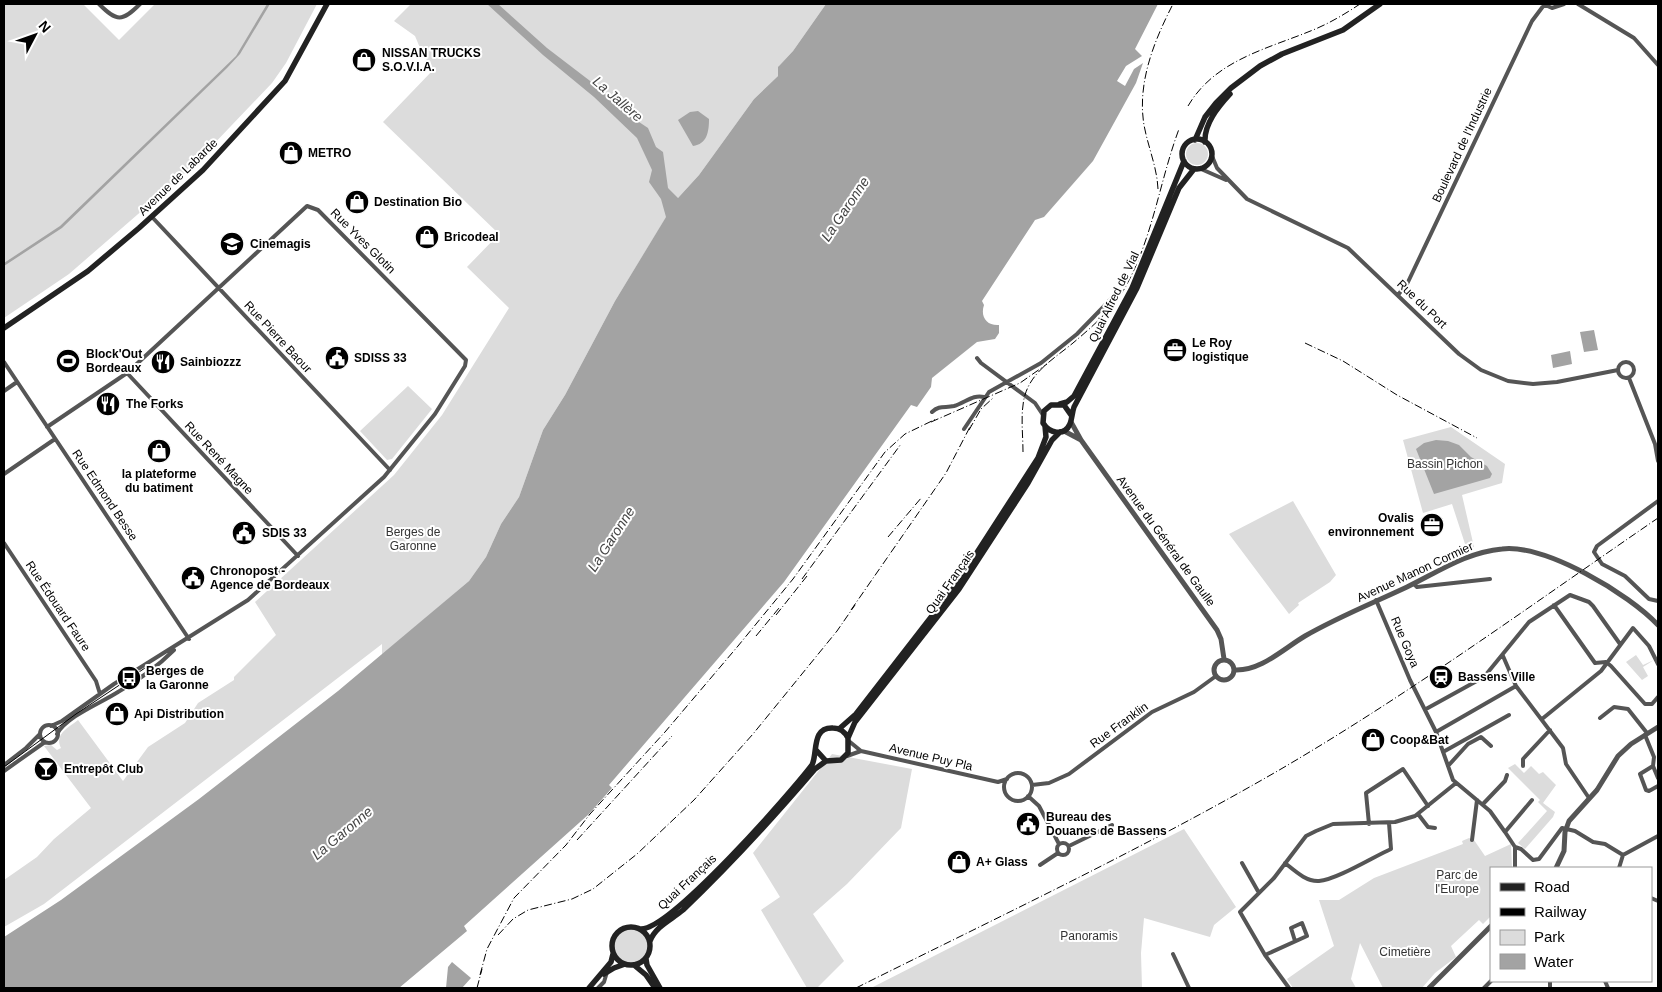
<svg xmlns="http://www.w3.org/2000/svg" width="1662" height="992" font-family="Arial,sans-serif">
<rect width="100%" height="100%" fill="#fff"/>
<path fill="#dcdcdc" d="M4 4H83L119 40 155 4H317L286 63 272 83 190 169 69 274 4 318Z
M411 4H826L793 51 779 66 778 76 754 99 699 175 678 198 615 301 565 395 543 430 519 497 501 524 486 557 469 581 382 655V644L44 904 4 927V880L37 857 54 839 91 808 44 746 51 745 57 750 61 748C54 734 68 728 78 720L123 781 148 747 185 723 198 703 234 680V677L276 635 255 602 394 475 442 415 509 308 467 267 499 234 383 122 434 69 423 55 415 36 394 21Z
M1186 154a11 11 0 1 1 22 0a11 11 0 1 1-22 0Z
M408 386 432 409 392 459 387 460 360 431Z
M1451 427 1505 464 1502 483 1462 495 1474 547 1467 550 1452 504 1423 513 1403 440Z
M1293 501 1336 575 1330 582 1298 603 1299 605 1289 614 1229 534Z
M1636 655 1643 665 1654 660 1643 667 1648 676 1642 680 1626 662Z
M832 754 912 769 901 828 847 884 813 914 844 961 817 988H807L761 910 780 897 753 853Z
M1515 764 1524 773 1531 766 1539 774 1543 772 1556 785 1543 803 1555 812 1553 817 1525 849 1518 843 1547 811 1538 802 1540 800 1508 768Z
M1184 829 1236 907 1214 925 1210 937 1144 918 1141 953 1142 988H871Z
M1469 838 1474 840 1485 856 1511 844 1512 868H1491V916L1483 924 1479 920 1451 946 1456 957 1435 973 1422 988H1383L1360 943 1351 979 1356 988H1293L1287 979 1334 946 1319 900H1339L1374 878 1463 844 1462 841Z
M614 946a17 17 0 1 1 34 0a17 17 0 1 1-34 0Z"/>
<path fill="#a3a3a3" d="M267 4H270L240 54 227 68 62 228 4 266V263L60 226 236 56Z
M487 4H498L547 48 598 87 624 112 648 128 656 147 663 152 668 188 678 198 699 175 754 99 778 76V67L793 51 826 4H1158L1135 49 1142 56 1126 66 1117 81 1125 86 1134 69 1143 63 1136 83 1093 161 1044 217 1035 220 982 301 984 305C980 317 987 326 999 325V333L995 339 977 342 932 378 931 387 917 407 911 405 784 582 609 785 612 788 589 814 464 926 467 931 399 988H4V937L61 900 199 799 338 691 469 581 486 557 501 524 519 497 543 430 565 395 615 301 666 217 661 199 649 182 652 170 637 138 594 97 543 55Z
M698 111 709 119C709 132 707 144 693 146L678 120 690 112Z
M1594 330 1598 350 1584 352 1580 332Z
M1570 351 1572 364 1553 368 1551 355Z
M1436 440 1448 441 1459 445 1471 457 1487 466 1492 474 1490 478 1434 494 1416 449 1424 443Z
M452 962 471 978 462 988H446L448 967Z"/>
<g fill="none" stroke-linecap="round" stroke-linejoin="round">
<path stroke="#555" stroke-width="4" d="M99 4C117 22 122 22 140 4
M1543 4 1552 8 1564 4
M1578 4 1634 38 1658 65
M1212 156 1217 168 1247 199 1348 248 1459 354 1481 370 1508 381 1533 384 1557 382 1618 370
M1201 169 1226 180
M152 217 390 470
M1398 295 1408 282 1532 21 1544 5
M977 358 981 363 1035 403 1043 415
M1618 370a8 8 0 1 1 16 0a8 8 0 1 1-16 0Z
M4 362 189 639
M127 373 298 556
M1629 378 1655 444 1658 461
M4 391 17 382
M932 412C939 405 945 408 954 406 965 403 973 394 984 397
M47 427 127 373 307 206 318 210 466 360 465 366 435 414 384 477 248 600 114 684 62 721 51 726
M964 429 989 392 1041 363 1077 334 1115 295
M4 474 55 439
M1658 501 1597 546 1594 552 1602 564 1625 576 1649 599 1658 601
M4 543 96 681 100 694
M1414 584 1417 587 1490 579
M1376 600 1410 680 1436 732 1453 780 1490 811 1505 832 1515 847V868
M1554 605 1595 663 1606 662 1611 666 1645 704H1652L1658 697
M1503 656 1516 686 1563 748 1566 764 1589 798
M1426 709 1484 677 1529 622 1570 595 1589 602 1593 606 1620 644
M1600 718 1614 707 1628 709 1647 733
M1542 719 1601 671 1633 628 1649 646 1658 664
M40 734a9 9 0 1 1 18 0a9 9 0 1 1-18 0Z
M1436 732 1516 686
M57 734C67 716 101 703 118 692 139 680 157 667 174 650
M1645 735 1654 757 1653 766 1658 778
M850 742 861 751 998 782 1007 779
M1443 752 1509 715
M847 756 861 751
M4 765 26 748 40 734
M1448 766 1468 744 1481 737 1491 746
M1523 766V759L1550 730
M1653 766 1640 774 1646 790 1649 791 1658 786
M4 771 45 742
M1004 787a14 14 0 1 1 28 0a14 14 0 1 1-28 0Z
M1032 785 1049 783 1069 774 1152 712 1194 692 1216 676
M1028 796 1039 806 1059 844
M1483 804 1505 781 1507 775
M1418 814 1428 827 1435 828
M1369 824 1366 793 1403 769 1428 806
M1505 832 1532 800
M1472 840 1477 800
M1057 849a6 6 0 1 1 12 0a6 6 0 1 1-12 0Z
M1069 846 1112 825
M1515 847 1521 849 1533 860 1539 859 1562 828 1575 831 1593 842 1605 844 1623 855
M1623 855 1658 836
M1242 863 1259 893
M1285 863C1294 870 1306 882 1319 881 1336 880 1375 856 1391 849L1389 823
M1040 865 1058 853
M1619 868 1623 855
M1651 898 1658 901
M1173 954 1189 988
M1265 955 1307 936 1302 923 1291 928 1295 941
M1550 981V988
M1605 981 1608 988
M598 988 604 982 607 972
M1289 988 1265 955 1240 912 1274 878 1306 836 1316 831 1333 824 1395 822 1415 816 1456 783
M1484 988 1491 981"/>
<path stroke="#555" stroke-width="5" d="M1071 422 1081 440 1217 630 1221 639 1224 659
M1064 431 1081 440
M1214 670a10 10 0 1 1 20 0a10 10 0 1 1-20 0Z
M1235 670C1261 671 1283 649 1305 636 1338 617 1373 603 1407 587 1438 572 1467 552 1502 549 1546 544 1629 594 1658 625
M1556 868 1564 851 1565 832 1569 821 1597 790 1618 756 1631 744 1658 727
M1429 988 1491 926"/>
<path stroke="#222" stroke-width="5.5" d="M1182 154a15 15 0 1 1 30 0a15 15 0 1 1-30 0Z
M1195 140 1205 117 1216 103 1231 88 1260 66 1282 54 1343 30 1380 4
M1205 142C1204 124 1218 107 1230 94
M4 328 88 271 139 228 203 170 285 81 327 4
M1060 404 1067 402 1074 396 1132 288 1184 161
M1071 415 1064 405H1051L1044 411 1043 423C1049 433 1064 437 1070 424 1072 419 1072 413 1074 407L1137 288 1179 188 1194 169
M839 729 856 714 956 585 1038 458 1046 437 1045 426
M848 738 855 722 959 589 1028 483 1052 440 1060 432
M612 946a19 19 0 1 1 38 0a19 19 0 1 1-38 0Z
M641 929C671 929 790 794 812 765 818 753 811 727 833 728 840 728 845 732 848 738V753L841 760 826 761 816 750
M650 941C656 926 671 920 683 910 730 865 773 818 815 769L826 761
M646 959 647 965 660 988
M634 965 646 975 655 988
M604 974 614 968 625 964
M589 988 611 962 613 954"/>
<path stroke="#000" stroke-width="1" d="M4 767 76 714 145 668"/>
<path stroke="#000" stroke-width="1" stroke-dasharray="8 2.5 1 2.5" stroke-linecap="butt" d="M1188 106C1215 60 1267 49 1313 30 1330 23 1345 14 1360 4
M1158 189C1157 167 1148 147 1144 125 1137 83 1154 41 1173 4
M1305 343 1343 361 1397 395 1477 438
M931 422 1020 383 1047 364
M969 430 981 409 993 398
M1023 452C1023 434 1020 412 1025 395 1032 371 1055 358 1073 343 1092 327 1116 306 1127 284 1153 236 1160 180 1179 129
M888 537 922 497
M802 579 901 444
M851 610 946 473 971 425
M776 615 807 576
M756 636 779 608
M577 840 672 736
M498 935 513 919 528 910 572 899 593 889 637 854 694 800 753 734 837 631 855 605
M480 975 487 949 514 898 566 845 590 814 665 732 738 646 793 579 885 452 905 434 936 419
M477 988 482 969
M856 988C998 917 1143 849 1281 769 1411 693 1534 603 1658 518"/>
</g>
<defs>
<g id="shop-disc" transform="scale(1.25)"><circle r="9.5" fill="#000" stroke="#fff"/><path d="M-5-2.5h2.3a2.7 3.5 0 0 1 5.4 0H5L5.5 6h-11ZM-1.5-2.5h3a1.5 2.3 0 0 0-3 0Z" fill="#fff"/></g>
<g id="university-disc" transform="scale(1.25)"><circle r="9.5" fill="#000" stroke="#fff"/><path d="M0-5L7-2L0 1L-7-2ZM-4 1L0 2.5L4 1V4Q0 6-4 4Z" fill="#fff"/></g>
<g id="office-disc" transform="scale(1.25)"><circle r="9.5" fill="#000" stroke="#fff"/><path d="M-6-3h4V-5.5h4V-3h4V5H-6ZM-1-4.5V-3h2v-1.5ZM-6 0V1H6V0Z" fill="#fff"/></g>
<g id="civic-disc" transform="scale(1.25)"><circle r="9.5" fill="#000" stroke="#fff"/><path d="M-.6-6.5H3V-4.5H.6V-3L4-1V1h2V6H-6V1h2V-1L-.6-3ZM-1.2 2.5V6h2.4V2.5Z" fill="#fff"/></g>
<g id="stadium-disc" transform="scale(1.25)"><circle r="9.5" fill="#000" stroke="#fff"/><path d="M0-5a6.5 5 0 1 0 0 10a6.5 5 0 1 0 0-10ZM-3.5-1.8h7v3.6h-7Z" fill="#fff"/></g>
<g id="restaurant-disc" transform="scale(1.25)"><circle r="9.5" fill="#000" stroke="#fff"/><path d="M-5-6h1v4h1v-4h1v4h1v-4h1v5L-1.5 .5V6h-2V.5L-5-1ZM5-6V6H3V1.5H1.5Q1.5-4 5-6Z" fill="#fff"/></g>
<g id="station-disc" transform="scale(1.25)"><circle r="9.5" fill="#000" stroke="#fff"/><path d="M-3-6H3Q5-6 5-4V2Q5 4 3 4L4.5 6H3L1.5 4h-3L-3 6H-4.5L-3 4Q-5 4-5 2V-4Q-5-6-3-6ZM-3.5-4v3h7v-3ZM-3.5 1v1.5H-2V1ZM2 1v1.5H3.5V1Z" fill="#fff"/></g>
<g id="bus-disc" transform="scale(1.25)"><circle r="9.5" fill="#000" stroke="#fff"/><path d="M-5-6H5V4H4V6H2V4H-2V6H-4V4H-5ZM-3.5-4V0h7V-4ZM-3.5 1.2v1.5H-2V1.2ZM2 1.2v1.5H3.5V1.2Z" fill="#fff"/></g>
<g id="bar-disc" transform="scale(1.25)"><circle r="9.5" fill="#000" stroke="#fff"/><path d="M-6-5H6L.8 .8V4.5H3.5V6h-7V4.5H-.8V.8Z" fill="#fff"/></g>
</defs>
<g fill-rule="evenodd">
<use href="#shop-disc" x="364" y="60"/>
<use href="#shop-disc" x="291" y="153"/>
<use href="#shop-disc" x="357" y="202"/>
<use href="#shop-disc" x="427" y="237"/>
<use href="#university-disc" x="232" y="244"/>
<use href="#office-disc" x="1175" y="350"/>
<use href="#civic-disc" x="337" y="358"/>
<use href="#stadium-disc" x="68" y="361"/>
<use href="#restaurant-disc" x="163" y="362"/>
<use href="#restaurant-disc" x="108" y="404"/>
<use href="#shop-disc" x="159" y="451"/>
<use href="#office-disc" x="1432" y="525"/>
<use href="#civic-disc" x="244" y="533"/>
<use href="#civic-disc" x="193" y="578"/>
<use href="#station-disc" x="1441" y="677"/>
<use href="#bus-disc" x="129" y="678"/>
<use href="#shop-disc" x="117" y="714"/>
<use href="#shop-disc" x="1373" y="740"/>
<use href="#bar-disc" x="46" y="769"/>
<use href="#civic-disc" x="1028" y="824"/>
<use href="#shop-disc" x="959" y="862"/>
</g>
<g text-anchor="middle" dominant-baseline="central" stroke-width="4" stroke-linejoin="round" paint-order="stroke">
<g font-size="12" font-weight="bold" fill="#000" stroke="#fff" text-anchor="start">
<text x="382" y="53">NISSAN TRUCKS<tspan x="382" dy="14">S.O.V.I.A.</tspan></text>
<text x="308" y="153">METRO</text>
<text x="374" y="202">Destination Bio</text>
<text x="444" y="237">Bricodeal</text>
<text x="250" y="244">Cinemagis</text>
<text x="1192" y="343">Le Roy<tspan x="1192" dy="14">logistique</tspan></text>
<text x="86" y="354">Block'Out<tspan x="86" dy="14">Bordeaux</tspan></text>
<text x="354" y="358">SDISS 33</text>
<text x="180" y="362">Sainbiozzz</text>
<text x="126" y="404">The Forks</text>
<text x="159" y="474" text-anchor="middle">la plateforme<tspan x="159" dy="14">du batiment</tspan></text>
<text x="1414" y="518" text-anchor="end">Ovalis<tspan x="1414" dy="14">environnement</tspan></text>
<text x="262" y="533">SDIS 33</text>
<text x="210" y="571">Chronopost -<tspan x="210" dy="14">Agence de Bordeaux</tspan></text>
<text x="146" y="671">Berges de<tspan x="146" dy="14">la Garonne</tspan></text>
<text x="1458" y="677">Bassens Ville</text>
<text x="134" y="714">Api Distribution</text>
<text x="1390" y="740">Coop&amp;Bat</text>
<text x="64" y="769">Entrepôt Club</text>
<text x="1046" y="817">Bureau des<tspan x="1046" dy="14">Douanes de Bassens</tspan></text>
<text x="976" y="862">A+ Glass</text>
</g>
<g font-size="12" fill="#000" stroke="#fff">
<text transform="translate(1462 145) rotate(-65)">Boulevard de l'Industrie</text>
<text transform="translate(178 177) rotate(-44)">Avenue de Labarde</text>
<text transform="translate(363 241) rotate(45)">Rue Yves Glotin</text>
<text transform="translate(1114 297) rotate(-64)">Quai Alfred de Vial</text>
<text transform="translate(1422 304) rotate(44)">Rue du Port</text>
<text transform="translate(278 337) rotate(47)">Rue Pierre Baour</text>
<text transform="translate(219 458) rotate(47)">Rue René Magne</text>
<text transform="translate(105 495) rotate(56)">Rue Edmond Besse</text>
<text transform="translate(1166 541) rotate(54)">Avenue du Général de Gaulle</text>
<text transform="translate(1415 572) rotate(-25)">Avenue Manon Cormier</text>
<text transform="translate(950 582) rotate(-55)">Quai Français</text>
<text transform="translate(58 606) rotate(56)">Rue Édouard Faure</text>
<text transform="translate(1405 642) rotate(67)">Rue Goya</text>
<text transform="translate(1119 725) rotate(-36)">Rue Franklin</text>
<text transform="translate(931 757) rotate(13)">Avenue Puy Pla</text>
<text transform="translate(687 882) rotate(-43)">Quai Français</text>
</g>
<g font-size="12" fill="#333" stroke="#fff">
<text x="1445" y="464">Bassin Pichon</text>
<text x="413" y="532">Berges de<tspan x="413" dy="14">Garonne</tspan></text>
<text x="1457" y="875">Parc de<tspan x="1457" dy="14">l'Europe</tspan></text>
<text x="1089" y="936">Panoramis</text>
<text x="1405" y="952">Cimetière</text>
</g>
<g font-size="14" font-style="italic" fill="#444" stroke="#fff">
<text transform="translate(618 99) rotate(41)">La Jallère</text>
<text transform="translate(845 209) rotate(-56)">La Garonne</text>
<text transform="translate(611 539) rotate(-57)">La Garonne</text>
<text transform="translate(342 833) rotate(-40)">La Garonne</text>
</g>
</g>
<rect width="1662" height="992" fill="none" stroke="#000000" stroke-width="10"/>
<rect x="1490" y="867" width="162" height="115" fill="#ffffff" stroke="#999999"/>
<rect x="1500" y="883" width="25" height="8" fill="#222222" stroke="#999999"/>
<text x="1534" y="892" font-size="15" fill="#000000">Road</text>
<rect x="1500" y="908" width="25" height="8" fill="#000000" stroke="#999999"/>
<text x="1534" y="917" font-size="15" fill="#000000">Railway</text>
<rect x="1500" y="930" width="25" height="15" fill="#dcdcdc" stroke="#999999"/>
<text x="1534" y="942" font-size="15" fill="#000000">Park</text>
<rect x="1500" y="954" width="25" height="15" fill="#a3a3a3" stroke="#999999"/>
<text x="1534" y="967" font-size="15" fill="#000000">Water</text>
<g transform="translate(35 35) rotate(49)" stroke="#ffffff" stroke-width="4" paint-order="stroke">
<path d="M0-4L9 19L0 12L-9 19Z" fill="#000000"/>
<text y="-8" font-size="14" font-weight="bold" text-anchor="middle" fill="#000000">N</text>
</g>
</svg>
